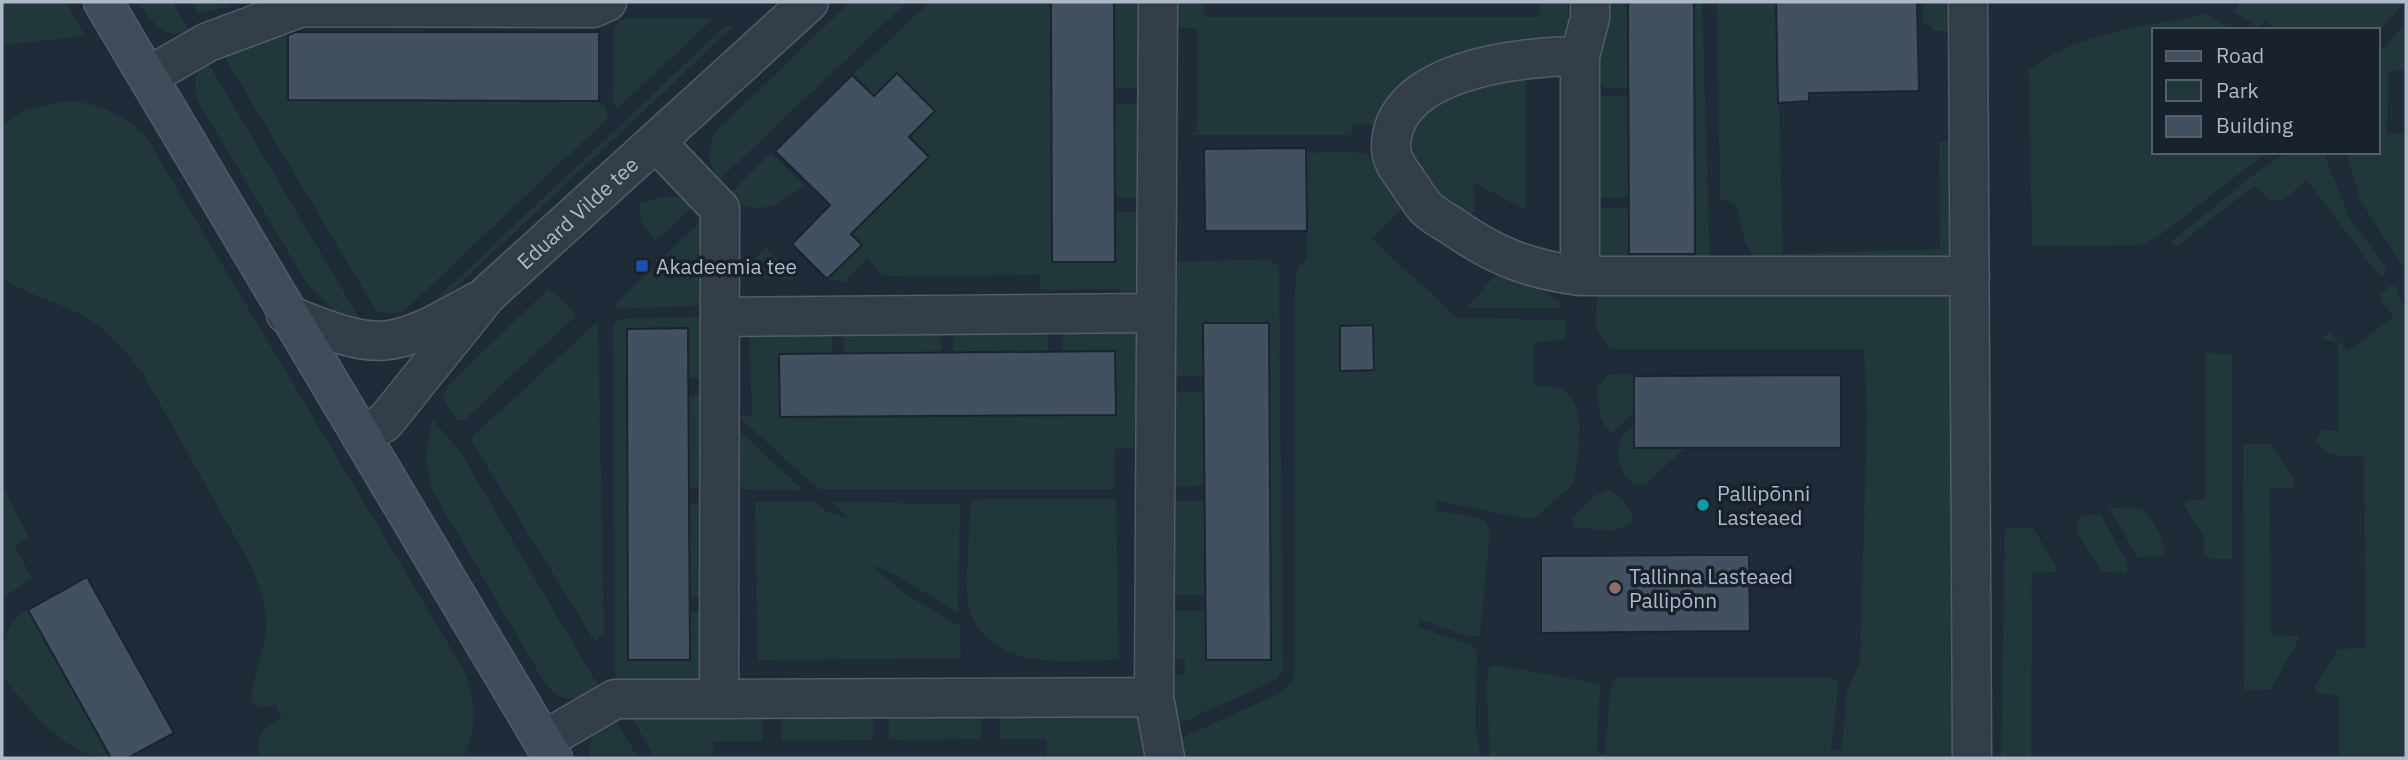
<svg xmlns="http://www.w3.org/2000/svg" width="2408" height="760" font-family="'IBM Plex Sans',sans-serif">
<rect width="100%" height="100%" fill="#202b38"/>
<path fill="#213739" d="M2 2H66L85 36 2 45Z
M139 2H172L190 31C164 41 151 21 139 2Z
M191 2H228V6L198 14Z
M850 2H907L718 181C708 164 707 148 716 131Z
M930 2H1051L1052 262H1115V212H1147L1142 282 1128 297 1119 289 1040 290 1039 275 883 276 867 258 845 282 827 279 862 245 851 234 928 157 909 137 935 111 897 73 874 96 852 75Z
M1114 2H1147L1148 88H1115Z
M1168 2H1204L1205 17H1539L1540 2H1568V34L1377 126 1353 123 1351 135H1184L1197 132 1198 29 1168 27Z
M1600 2H1628V88L1605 89 1600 83Z
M1694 2H1702L1710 263 1601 262 1600 208H1629L1630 257H1695Z
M1717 2H1776L1783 254 1940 249 1939 142H1953V258H1754L1745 242 1736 205 1720 198Z
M1923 2H1954V31H1932L1931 25H1923Z
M2235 2H2405L2378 32V30H2279L2265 21 2258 27 2234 12 2239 5Z
M2207 14 2232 30H2154V152H2267L2159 236 2140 245 2032 246 2029 71C2072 33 2152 25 2207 14Z
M630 18H714L617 109 613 102 614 30 619 21Z
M2406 23V70L2388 71 2387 133 2406 134V271L2360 200 2346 152H2378V54Z
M725 26H734L434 308 431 304Z
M288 32 289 100 599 101 605 106 608 118 404 311 389 314 377 312 221 51Z
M207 61 360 319 362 323 334 311 306 282 197 100C193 84 194 73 207 61Z
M1526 70V210L1474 183 1475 211 1469 216 1434 195 1406 143 1429 99Z
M1603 96H1628L1629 197 1600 198 1598 102Z
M69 101C99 103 123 115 145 135L462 667C477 698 477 725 464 758H261C253 736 265 728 282 717L275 705 259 708 251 701C252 680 260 663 264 643 270 613 262 590 250 564L142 372C125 351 107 328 82 315 55 301 26 295 2 277V125L26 109Z
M1147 103 1146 198 1115 197V104Z
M2287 152 2324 153 2348 215 2386 268 2385 275 2380 276 2375 270 2307 180 2283 200H2270L2254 186 2176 247 2171 242 2249 178Z
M771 153 804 186C781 203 766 214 737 204L730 194Z
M1307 153C1374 151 1368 143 1403 203L1400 211 1372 239 1458 318 1566 320 1565 340 1534 342V386C1541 387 1549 386 1556 387 1591 395 1578 460 1573 484L1536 518 1517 517 1437 501 1436 510 1483 519 1490 530 1480 636 1469 637 1420 619 1418 627 1473 646 1477 653 1475 723 1481 758H1175L1170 743 1280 693 1291 683 1295 667V293L1297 269 1307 257Z
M664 197H677L696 204 656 241 642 224 639 204Z
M705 216 706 305 618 309 615 305Z
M766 247 795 278H735Z
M1270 259 1279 267 1283 671 1276 680 1172 727 1171 675H1185V659H1170L1165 611H1206L1271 659 1269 324 1203 323V376H1172L1171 267 1180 262Z
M1515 271 1557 300 1562 308H1467L1497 273Z
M2389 286H2396L2406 312V758H2339V695L2319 694 2314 688 2338 649 2366 648 2364 457C2342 456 2330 460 2316 441L2321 431H2338V342L2323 340 2322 337 2330 333 2348 351 2394 316 2382 303 2381 295Z
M549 288 577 315 464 420H457L442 397 448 386Z
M1597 294H1952L1961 758H1490L1486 683 1489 667 1495 665 1600 684 1597 753 1605 755 1610 690 1615 678H1833L1839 683 1831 750 1841 751 1847 691 1860 663 1867 416 1864 349H1610L1596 329Z
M703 317 709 378H688L687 328 627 329 628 659 689 613H711L709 672 690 686H621L615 675 613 325 620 319Z
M598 321 604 632 595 642 472 442 473 436Z
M1063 324 1139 332 1143 448 1115 449V489H818L738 416H752L749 326 832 325V354H779L780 417 1115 415 1063 352Z
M844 325H940L941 353H844Z
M954 325H1048V352L953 353Z
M2205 352 2232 355V559H2212L2204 554V538L2184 504 2187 500H2205Z
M1635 374 1634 412 1612 434 1601 419 1597 388 1607 375Z
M1167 392H1203L1204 486 1167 487Z
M688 395H708L710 487 688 488Z
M432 419 461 453 600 689C571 704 560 704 541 677L431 488 426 459Z
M730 422 803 490 730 489Z
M1634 423 1635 448H1685L1645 485C1625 489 1614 458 1620 442 1622 435 1630 429 1634 423Z
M2243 444H2272L2295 481 2293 488H2270L2271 635 2297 636 2299 639 2271 689 2244 690Z
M2 486 29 537 15 547 32 578 2 599Z
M1608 490C1619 493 1633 511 1634 522L1615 530 1574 528 1572 518 1594 496Z
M985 499H1116L1119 660C1067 660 990 673 969 609 964 593 970 528 970 507L974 501Z
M1165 501H1204V595H1165Z
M755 502H814L828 512 849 519 833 502 960 504 958 613 901 578 869 564 907 595 960 626 961 658 758 660Z
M689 503 708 504 710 597 689 598Z
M2109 508C2118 508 2129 506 2138 508 2151 510 2167 544 2164 555L2138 558Z
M2100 514 2127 562V573L2102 572 2078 533 2076 522 2080 516Z
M2005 528H2033L2056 566V572L2032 573 2031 758H2001Z
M28 610 111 758C66 758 27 708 2 674 2 649 2 622 28 610Z
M762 710 763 741H713V758H655L632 718Z
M781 710H873V740L781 741Z
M889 710H981V739L889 740Z
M1000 710H1127L1141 718 1153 758H1047L1046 739H1000Z
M614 717 638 758H590C588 736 597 730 614 717Z"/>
<path fill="#425060" stroke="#1b242f" stroke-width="2" d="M1051 2H1114L1115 262H1052Z
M1628 2H1694L1695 254H1629Z
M1776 2H1917L1919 91 1809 93V101L1778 103Z
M296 32H599V101L288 100V35Z
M897 73 935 111 909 137 929 157 851 234 862 245 827 279 792 244 830 205 775 151 852 75 874 96Z
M1306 148 1307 231H1205L1204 149Z
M1203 323H1269L1271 660H1206Z
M1373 325 1374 370 1340 371V326Z
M688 328 690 660H628L627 329Z
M1115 351 1116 415 780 417 779 354Z
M1841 375V448H1634V376Z
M1712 555H1749L1750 631 1541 633V556Z
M87 577 174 733 128 758H111L28 610Z"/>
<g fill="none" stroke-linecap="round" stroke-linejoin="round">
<g stroke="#515a66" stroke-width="41">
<path id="minor" d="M1158 2 1154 697 1165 758
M1968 2 1972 758
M302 7 593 8 607 2
M1580 56 1590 18V2
M149 76 208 42 302 7V2
M656 142 720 209 719 699 1154 697
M1580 276V56C1523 56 1389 69 1391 149 1392 162 1400 171 1407 181 1413 190 1419 200 1426 208 1433 215 1444 221 1452 226 1495 256 1528 269 1580 276H1970
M720 317 1155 313
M543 741 615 699H719"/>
</g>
<g stroke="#515a66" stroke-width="41">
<g id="tertiary">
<path d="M286 314C380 352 389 351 476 302"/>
<path id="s1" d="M361 436 385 422 487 295 809 2"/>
</g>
</g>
<g stroke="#515a66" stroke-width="41">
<path id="secondary" d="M103 2 553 758"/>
</g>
<use href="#minor" stroke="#333d48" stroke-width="38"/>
<use href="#tertiary" stroke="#333d48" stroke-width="38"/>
<use href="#secondary" stroke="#414c5b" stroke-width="38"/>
</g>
<rect fill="#1a4fb4" stroke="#19222c" stroke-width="2.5" x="635" y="259" width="14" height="14" rx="3.5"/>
<circle fill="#0f9aa8" stroke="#19222c" stroke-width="2.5" cx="1703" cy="505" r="7"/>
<circle fill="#8d6e63" stroke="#19222c" stroke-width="2.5" cx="1615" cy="588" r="7"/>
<g text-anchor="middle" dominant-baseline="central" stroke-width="7" stroke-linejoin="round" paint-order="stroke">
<g font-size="21" fill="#adb7c5" stroke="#19222c">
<text stroke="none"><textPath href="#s1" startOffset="313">Eduard Vilde tee</textPath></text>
</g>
<g font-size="21" fill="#adb7c5" stroke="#19222c" text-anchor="start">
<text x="656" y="266">Akadeemia tee</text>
<text x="1717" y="493">Pallipõnni<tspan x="1717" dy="24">Lasteaed</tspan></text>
<text x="1629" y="576">Tallinna Lasteaed<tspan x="1629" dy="24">Pallipõnn</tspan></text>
</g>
</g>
<rect width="2408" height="760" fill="none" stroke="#adb7c5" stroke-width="7"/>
<rect x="2152" y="28" width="228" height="126" fill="#19222c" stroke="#545e69" stroke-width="2"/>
<rect x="2166" y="51" width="35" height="10" fill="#414c5b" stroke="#545e69" stroke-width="2"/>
<text x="2216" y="63" font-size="21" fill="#adb7c5">Road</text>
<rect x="2166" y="80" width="35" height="21" fill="#213739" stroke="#545e69" stroke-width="2"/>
<text x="2216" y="98" font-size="21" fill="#adb7c5">Park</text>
<rect x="2166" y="116" width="35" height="21" fill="#425060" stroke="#545e69" stroke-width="2"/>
<text x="2216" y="133" font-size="21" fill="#adb7c5">Building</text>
</svg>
